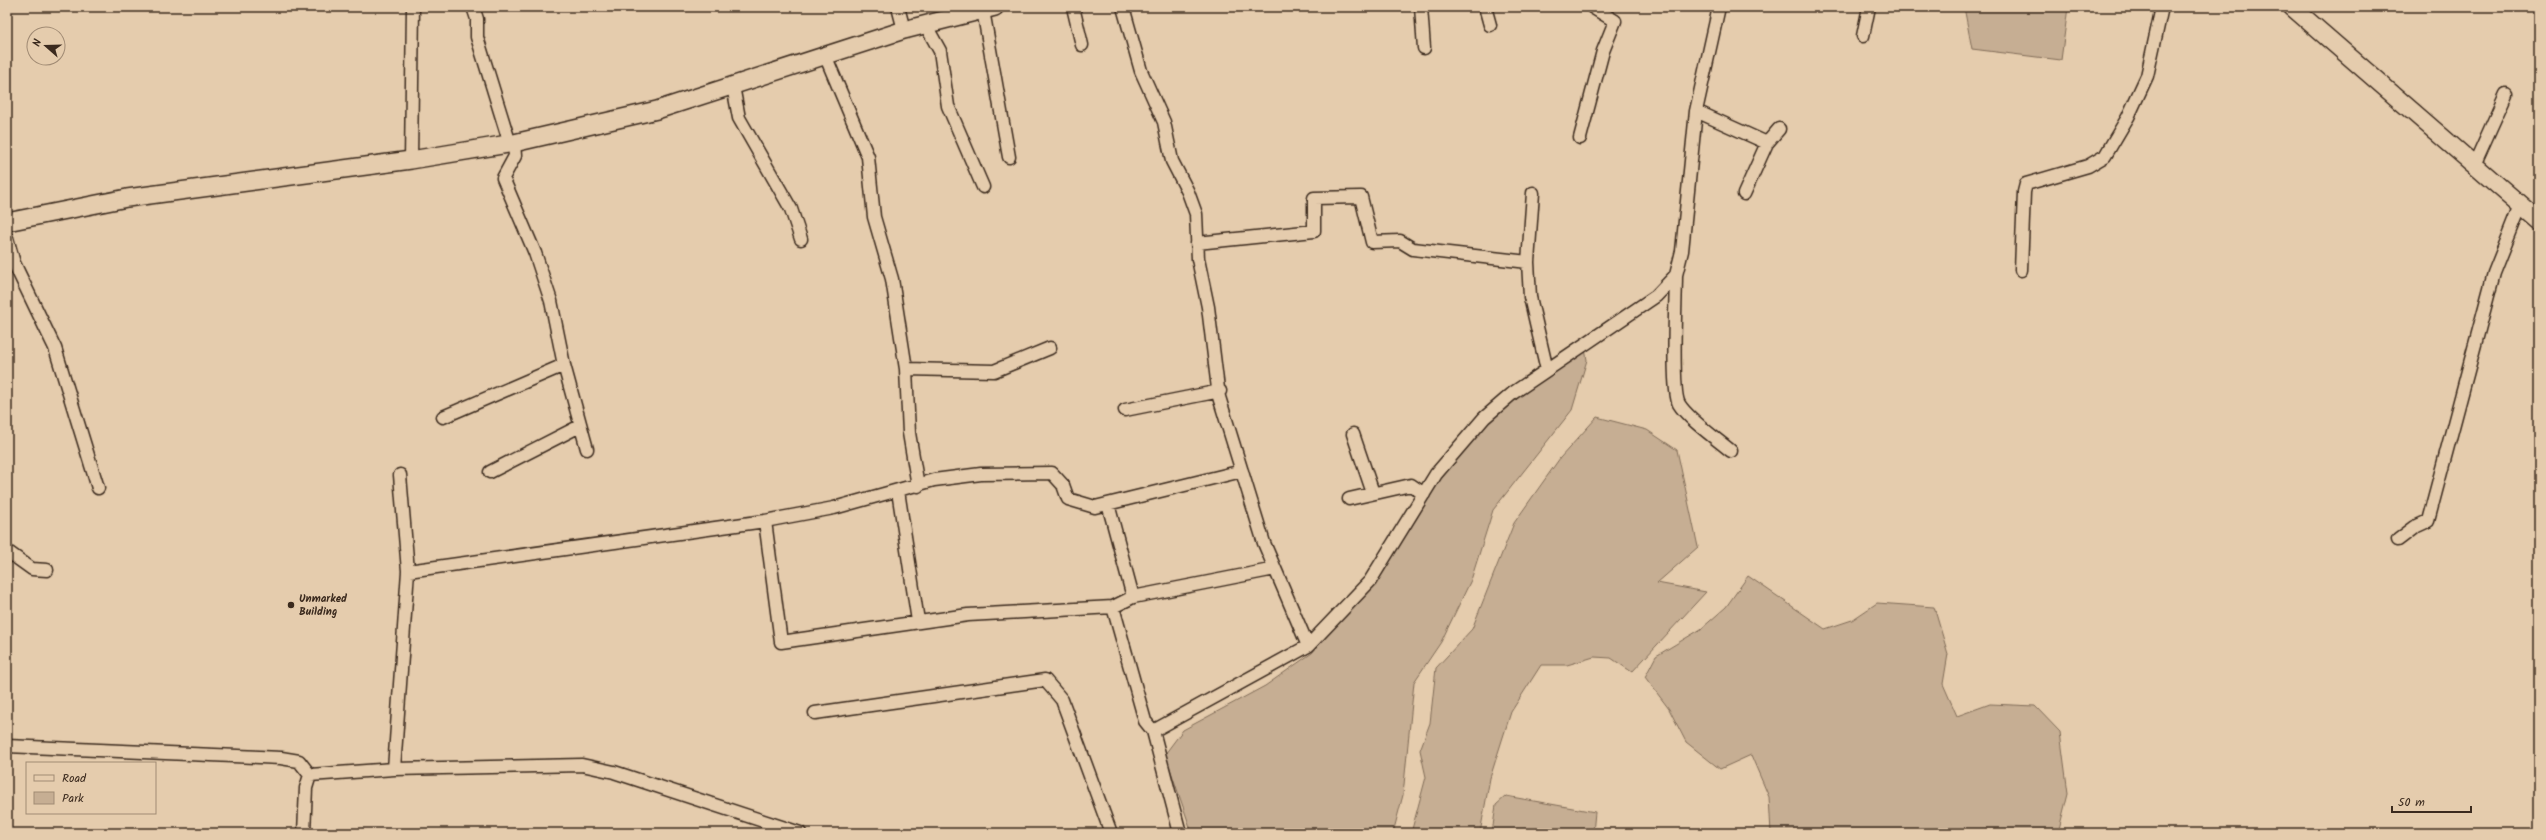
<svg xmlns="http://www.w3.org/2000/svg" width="2546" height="840" font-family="Kalam,sans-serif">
<rect width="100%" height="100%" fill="#e5ccad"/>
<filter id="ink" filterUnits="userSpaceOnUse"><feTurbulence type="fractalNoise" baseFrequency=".025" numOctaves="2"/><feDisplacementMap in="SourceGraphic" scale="8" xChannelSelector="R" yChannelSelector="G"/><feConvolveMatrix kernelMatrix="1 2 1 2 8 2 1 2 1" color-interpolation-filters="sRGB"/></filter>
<g filter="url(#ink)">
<path fill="#c6ae93" stroke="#806c58" d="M2068 7 2061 60 1972 49 1964 7Z
M1583 338 1587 360 1572 410 1493 510 1471 580 1441 642 1414 682 1403 795 1393 833H1192L1165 754 1183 730 1265 686 1312 653 1373 579 1405 523 1488 413Z
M1597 417 1647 430 1677 450 1698 547 1657 583 1706 592 1632 672 1611 658 1594 657 1567 665H1541L1511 712 1490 778 1480 833H1411L1426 777 1420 750 1430 723 1436 668 1472 629 1514 523 1560 458Z
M1748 576 1825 629 1852 620 1877 603 1934 607 1948 654 1943 684 1957 716 1990 704 2035 706 2060 732 2068 793 2058 833H1771L1769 797 1751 755 1720 769 1686 742 1669 709 1645 677 1656 656 1701 629 1726 607Z
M1506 796 1595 812 1593 833H1492L1496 805Z"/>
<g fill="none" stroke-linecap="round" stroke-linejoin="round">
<g stroke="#3b2a1e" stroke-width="15">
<path id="street" d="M473 7 477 19V37L510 144
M898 7 904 30
M1073 7 1082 45
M1123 7 1141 71 1164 122 1172 161 1188 192 1196 214 1198 259 1208 307 1219 397 1264 543 1308 646
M1421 7 1424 48
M1485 7 1490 25
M983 10 1009 157
M925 24 940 51 948 106 983 187
M1863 36 1869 7
M825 55 868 157 874 217 892 279 906 369 909 433 918 486
M733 86 739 118 791 209 801 239
M1696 111 1767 143
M1580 138 1603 51 1615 21 1592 7
M514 143 515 156 503 178 535 253 551 301 564 365 587 449
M411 160 413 7
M2474 165 2506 94
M1533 193 1528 262 1530 297 1547 370
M1744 194 1767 143 1779 129
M7 238 14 263 55 348 98 488
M1197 243 1314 231V198L1361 197 1372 242 1400 241 1413 249 1528 262
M2021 270 2024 192 2026 184 2088 166 2105 156 2128 117 2147 76 2162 7
M1676 275C1676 297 1671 390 1679 404 1688 419 1718 440 1731 451
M906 369 994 371 1050 348
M1125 410 1220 391
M443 417 564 365
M1353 434 1373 493
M490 472 580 426
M898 491 918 621
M1349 499 1411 485 1424 494
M1108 504 1133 597
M765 521 781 642 968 615 1113 607 1133 597 1275 569
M2398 540 2415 527 2428 521 2494 273 2521 205
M7 551 32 569 47 570
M408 571 765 521 834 508 934 480 981 474 1052 473 1063 485 1068 499 1095 507 1242 471
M1113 607 1145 721 1153 731 1180 833
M815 713 1045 680 1062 700 1111 833
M1153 731 1308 646 1370 581 1436 474 1484 418 1513 393 1656 296 1676 275 1682 251 1696 111 1719 7
M7 746 281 758 299 761 310 775 306 788 304 833
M394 769 408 571 400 475
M310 775 394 769 582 765 614 772 800 833"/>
</g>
<g stroke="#3b2a1e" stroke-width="20">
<path id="secondary" d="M2292 7 2539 221
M7 222 127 198 411 160 514 143 657 110 904 30 995 7"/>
</g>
<use href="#street" stroke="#e5ccad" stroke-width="12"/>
<use href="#secondary" stroke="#e5ccad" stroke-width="17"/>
</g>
</g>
<circle fill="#3b2a1e" stroke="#e5ccad" stroke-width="1.5" cx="291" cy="605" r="4"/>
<g text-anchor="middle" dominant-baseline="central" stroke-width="4" stroke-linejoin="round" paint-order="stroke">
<g font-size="11" font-weight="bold" fill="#3b2a1e" stroke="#e5ccad" text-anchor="start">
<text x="299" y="599">Unmarked<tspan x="299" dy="13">Building</tspan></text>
</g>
</g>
<rect width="2546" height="840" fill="none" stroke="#e5ccad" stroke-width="24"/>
<rect x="12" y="12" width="2522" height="816" fill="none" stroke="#3b2a1e" stroke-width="1.5" filter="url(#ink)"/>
<rect x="26" y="762" width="130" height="52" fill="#e5ccad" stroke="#a18b74"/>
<rect x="34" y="775" width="20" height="6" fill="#e5ccad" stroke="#a18b74"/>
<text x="62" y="782" font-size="12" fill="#3b2a1e">Road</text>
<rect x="34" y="792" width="20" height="12" fill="#c6ae93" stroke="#a18b74"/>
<text x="62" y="802" font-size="12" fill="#3b2a1e">Park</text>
<g transform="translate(46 46) rotate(290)"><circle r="19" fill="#e5ccad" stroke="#a18b74"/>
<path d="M0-3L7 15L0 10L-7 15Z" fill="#3b2a1e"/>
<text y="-6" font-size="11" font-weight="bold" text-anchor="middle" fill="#3b2a1e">N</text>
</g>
<path d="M2392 806v6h79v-6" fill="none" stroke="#3b2a1e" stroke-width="2"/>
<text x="2398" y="806" font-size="12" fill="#3b2a1e" stroke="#e5ccad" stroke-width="3" paint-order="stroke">50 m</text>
</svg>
